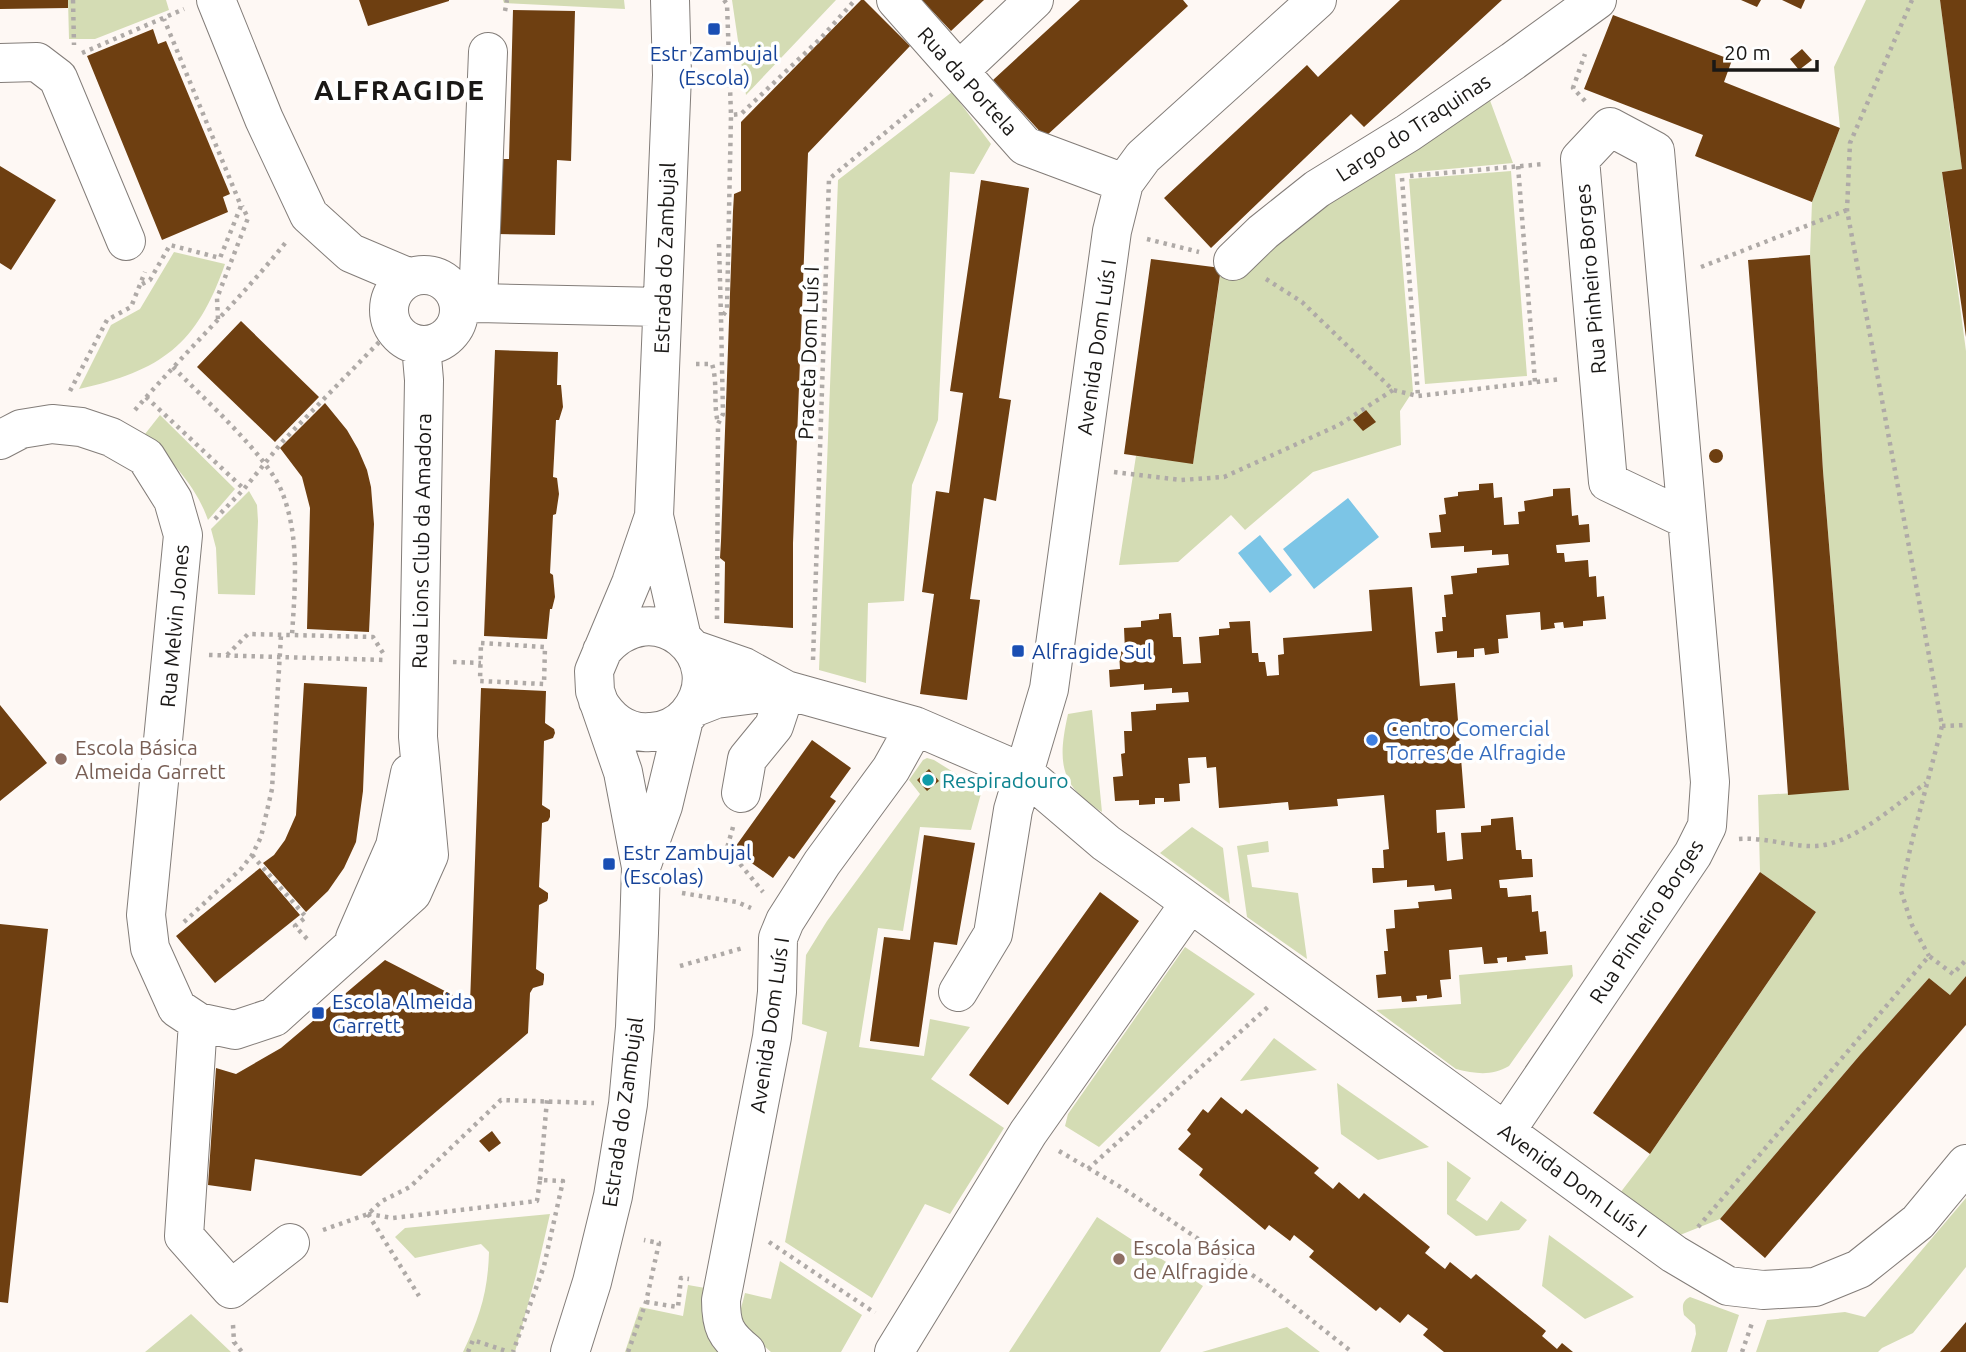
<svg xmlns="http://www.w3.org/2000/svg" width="1966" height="1352" font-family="Ubuntu,sans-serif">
<rect width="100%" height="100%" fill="#fef8f4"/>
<path fill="#d4dcb4" d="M68 0H166L169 10 95 39H69Z
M503 0H624L625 9 504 3Z
M732 0H836L746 95Z
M1866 0H1940L1962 169 1942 172 1966 351V976L1950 995 1929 978 1860 1055 1720 1219 1680 1235 1620 1193 1650 1154 1816 912 1760 872 1758 795 1849 790 1823 471 1810 255 1812 202 1840 128 1834 67Z
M952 92 991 144 974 174 950 172 938 420 912 485 904 601 868 603 866 683 819 670 838 180Z
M1488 95 1513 163 1395 174 1413 391 1400 411 1401 445 1313 472 1245 530 1231 515 1178 562 1119 565 1136 456 1193 463 1220 277 1238 278 1282 232Z
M1511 171 1527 376 1425 384 1409 179Z
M174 252 225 264C197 345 161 371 79 389L111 325 140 309Z
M160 415 235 489 208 520C196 485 170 460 145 434Z
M249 491 257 505 258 521 255 595 218 594 216 548 211 529Z
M1092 710 1102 812C1058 785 1058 760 1068 714Z
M927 758 934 760 982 790 971 830 920 827 903 931 878 928 859 1047 924 1056 930 1019 970 1027 931 1079 1004 1128 950 1214 925 1204 872 1298 785 1242 827 1032 802 1024 806 955 827 921 920 794 909 780 923 760Z
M1192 827 1223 848 1230 904 1160 853Z
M1268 841 1269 852 1247 855 1252 887 1298 893 1307 959 1247 917 1237 846Z
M1185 947 1255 994 1099 1147 1065 1126 1068 1114Z
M1572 965 1573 976 1509 1066C1492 1076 1476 1074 1456 1069L1376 1010 1461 1004 1459 975Z
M1274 1038 1317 1070 1240 1081Z
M1337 1083 1429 1147 1378 1160 1341 1134Z
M1447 1161 1471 1178 1456 1200 1487 1221 1501 1201 1527 1220 1519 1230 1476 1236 1447 1214Z
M1966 1198V1267L1913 1333 1882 1348 1878 1352H1756L1767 1320 1845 1312 1865 1317Z
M550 1214 536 1275 515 1352H463C480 1317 488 1291 489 1252L481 1244 415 1258 395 1237 405 1228Z
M1097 1217 1203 1286 1160 1352H1009Z
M1549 1235 1634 1297 1585 1319 1542 1286Z
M780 1261 862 1315 841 1352H771L741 1326 740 1312 745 1293 771 1299Z
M688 1285 711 1289 724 1352H625L640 1307 683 1316Z
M1690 1297 1739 1315 1727 1352H1691L1696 1334 1695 1325 1684 1315C1682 1306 1682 1301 1690 1297Z
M191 1314 231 1352H145Z
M1287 1327 1320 1352H1202Z"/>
<path fill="#7cc5e6" d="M1348 498 1379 537 1314 589 1283 549Z
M1260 535 1292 575 1270 593 1238 553Z"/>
<path fill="#6e3f11" d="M0 0H68V8L0 9Z
M359 0H449V1L368 26Z
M861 0H864L910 46 808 153 793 543V628L724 623 725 562 720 558 721 541 733 211 734 194 741 191V122Z
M922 0H984L951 31Z
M1080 0H1183L1188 6 1045 137 993 80Z
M1400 0H1502L1364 127 1351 114 1211 248 1164 198 1307 65 1318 77Z
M1741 0H1761L1757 7Z
M1782 0H1805L1801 9Z
M1940 0H1966V337L1942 172 1962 169Z
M513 10 575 11 571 161 557 160 555 235 496 234 498 159H509Z
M1613 15 1732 60 1724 82 1840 128 1812 202 1695 156 1703 135 1584 89Z
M153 29 158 44 166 41 230 194 223 197 228 212 162 240 87 56Z
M1802 49 1812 60 1799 70 1790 59Z
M0 166 56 200 11 270 0 263Z
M981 180 1029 188 999 398 1011 400 996 501 984 498 970 599 980 600 967 700 920 694 934 594 922 592 936 491 949 493 963 393 950 391Z
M1810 255 1823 471 1849 790 1788 795 1773 581 1748 260Z
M1151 259 1221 268 1193 464 1124 454Z
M241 321 319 397 275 442 197 367Z
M495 350 558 352 557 385H561L563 407 559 420H556L553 477 557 478 559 494 556 514 553 515 550 573 553 575 555 597 552 609H550L547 639 484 636Z
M325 403 347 430 358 449 367 470 371 487 374 524 369 632 307 629 310 508 302 477 280 448Z
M1366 410 1376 422 1363 431 1353 420Z
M1709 456a7 7 0 1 1 14 0a7 7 0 1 1-14 0Z
M1493 483 1494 498 1502 497 1504 525 1519 524 1518 512 1525 511 1524 501 1553 496V489L1570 488 1572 516 1578 515 1579 525 1589 524 1590 542 1556 545 1557 553H1564L1565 562 1588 560 1589 577 1596 576 1597 597 1604 596 1606 619 1583 621V626L1564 628 1563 622 1554 623 1555 628 1541 630 1540 612 1506 615 1508 638 1498 639 1499 653 1485 655 1484 648 1474 649V657L1457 658V651L1437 653 1435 632 1443 631 1442 617H1446L1444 595 1453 594 1451 576 1477 573V568L1509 565 1508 554 1492 555V550L1464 552V546L1431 548 1429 533 1441 532 1439 515 1446 514 1444 498 1458 496V492L1479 490V484Z
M1412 587 1420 686 1455 683 1465 808 1436 810 1437 833 1445 832 1447 861 1463 859 1461 833 1481 832V826L1491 825V819L1513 817 1516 850H1521L1522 859H1532L1533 877 1499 880 1500 888H1507L1508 897 1531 895 1532 912 1538 911 1540 932 1546 931 1548 954 1525 956 1526 960 1507 962V957L1497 958 1498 963 1484 964 1482 947 1449 950 1451 979 1440 980 1442 997 1427 999V995L1416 996 1417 1001 1402 1002 1401 996 1378 998 1376 975 1386 974 1384 951H1388L1386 929 1395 928 1394 910 1419 908 1418 902 1452 899 1451 889 1435 891 1434 885 1407 887V880L1373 883 1372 868H1384L1383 850 1389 849 1384 795 1337 799 1338 806 1289 810 1288 802 1219 808 1216 767 1207 768 1206 757 1188 758 1190 783 1179 784 1180 801 1164 802V798H1155V804L1139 805V800L1115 801 1113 777 1123 776 1121 754 1125 753 1124 731H1132L1131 712 1156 710V704L1189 702 1188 692 1172 693V688L1144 690V684L1110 687 1109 670 1120 669 1119 652 1125 651 1124 628 1141 627V621L1159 619V614L1171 613 1173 637H1181L1183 664 1201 663 1199 637 1219 635V629L1230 628 1229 622 1250 621 1252 653H1258L1259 662H1265L1267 676 1279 675 1278 655 1284 654 1283 638 1372 631 1369 590Z
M304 683 367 687 363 791 356 842 344 868 328 891 306 912 263 863 274 855 285 840 296 815Z
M481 688 546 691 545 723 554 729 555 733 553 738 544 741 542 805 550 810V817L548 821 542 823 539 887 548 893V898L547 901 539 905 536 969 544 974V979L543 985 533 988 530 993 528 1033 361 1176 255 1159 251 1191 208 1185 216 1068 236 1074 281 1048 385 960 470 1004Z
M0 705 47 763 0 801Z
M812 740 851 768 830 797 836 801 794 859 789 856 773 878 733 850Z
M929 769 939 781 927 791 917 780Z
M924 835 975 843 957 945 934 942 919 1047 870 1041 884 937 910 940Z
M260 868 300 915 215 983 176 936Z
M1760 872 1816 912 1650 1154 1593 1113Z
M1100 892 1139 921 1008 1105 969 1075Z
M0 924 48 929 8 1303 0 1302Z
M1966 976V1025L1765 1258 1720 1219 1860 1055 1929 978 1950 995Z
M1221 1097 1242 1114 1246 1109 1319 1168 1314 1173 1333 1189 1339 1182 1359 1199 1364 1193 1430 1247 1425 1253 1445 1269 1450 1262 1471 1279 1476 1274 1546 1331 1542 1336 1557 1349 1562 1343 1573 1352H1444L1423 1335 1428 1329 1408 1314 1400 1323 1380 1307 1376 1311 1309 1257 1314 1251 1294 1235 1290 1241 1269 1225 1265 1230 1199 1175 1203 1169 1178 1149 1191 1134 1187 1130 1203 1109 1208 1113Z
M492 1131 501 1143 489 1152 479 1141Z
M1966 1322V1352H1940L1948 1343Z"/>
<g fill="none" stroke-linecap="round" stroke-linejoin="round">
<g stroke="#837d79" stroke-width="40">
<path id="minor" d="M216 0 264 119 309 215 351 253 410 278
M670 0 672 75 654 516 682 638
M896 0 1025 146 1124 183
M0 63 37 62 58 78 126 241
M959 71 1034 0
M1233 261 1263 232 1317 189 1408 133 1513 61 1597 0
M389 310a35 35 0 1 1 70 0a35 35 0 1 1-70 0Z
M478 303 488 52
M460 306 478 303 662 307
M0 440 21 429 52 424 81 427 111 437 146 457 173 500 183 535 146 915 150 948 177 1008 198 1022 235 1030 274 1017 412 893 429 855 418 737 424 380 421 345
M692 649 744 667 786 690 915 726 1024 773 1106 843 1160 881 1674 1254 1728 1286 1763 1290 1815 1287 1859 1269 1918 1222 1966 1164
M598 701C609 720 627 734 650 732 664 732 679 725 688 714 734 659 654 588 602 651
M693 708 716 699 786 690
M741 793 747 759 774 726 786 690
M641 867 663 806 684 719
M355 938 395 846 410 773
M958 992 993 934 1013 810 1049 689 1112 231 1124 183 1143 157 1317 0
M198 1022 184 1236 231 1289 290 1243
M1506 1131 1693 854 1707 826 1710 782 1655 151 1610 127 1580 159 1608 482 1686 519
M570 1352 592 1282 613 1196 628 1104 635 1027 639 933 641 867 623 772 595 691 594 671 631 583 654 516
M746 1352C725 1335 721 1326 721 1300L772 1037 777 992 778 938 785 921 822 863 891 769 915 726
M894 1352 1028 1133 1190 903"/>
</g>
<path stroke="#afaaa7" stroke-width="4.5" stroke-dasharray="3.5 5" stroke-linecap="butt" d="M73 0 74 45
M724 0 727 4 731 115 741 114 821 38 855 0
M1912 0 1850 143 1847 210 1942 726 1911 845 1901 891 1912 925 1929 956
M505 11 507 0
M82 53 184 9
M1585 101 1573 88 1585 54
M1518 166 1535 382
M1410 176 1544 164
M1402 178 1418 396
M1147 239 1199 252
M719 244 721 317
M1701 267 1847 210
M1266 279 1302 302 1393 390 1418 396 1562 379
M142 284 150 280 170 245 220 258 241 206 164 19
M218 319 217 298 248 218 242 206
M696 364H712C718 383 713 404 718 423
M173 367C202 397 268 456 282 492 300 537 295 587 292 635
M70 391 107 320 131 307 145 272
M146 397 244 489
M135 410C184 353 239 301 286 242
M1114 472 1181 480 1224 477 1339 425 1393 390
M215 519 244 489 283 441 385 336
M717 619 718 424 723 414 721 318 727 310 731 115
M481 643 545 647 544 684 480 681Z
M209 655 385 660
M227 655 248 634 373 637 383 653
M813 660 829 179 932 94
M453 662 481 663
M1942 726 1966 725
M733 827 727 848 763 892
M1739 839C1765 837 1791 847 1816 846 1854 844 1896 804 1926 783
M252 855 306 917 295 926 308 940
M682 893 737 902 751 908
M184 922 242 868 252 855 261 837 272 789 281 635
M680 966 743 948
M1059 1151 1124 1189 1267 1285 1352 1352
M1088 1169 1269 1006
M540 1180 547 1100
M368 1214 393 1218 537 1201 540 1180 563 1181 544 1266 513 1352
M368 1214 419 1296
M1698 1227 1929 956 1953 974 1966 960
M323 1230 368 1214 382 1201 410 1187 501 1100 594 1103
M769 1242 875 1313
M646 1302 678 1307 681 1278 689 1279
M233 1325 234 1342 242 1352
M468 1352 473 1340 509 1352
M628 1352 646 1302 659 1243 644 1240
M1742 1352 1752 1323"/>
<use href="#minor" stroke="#fff" stroke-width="38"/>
</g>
<g fill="#1a4fb4" stroke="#fff" stroke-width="2.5">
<rect x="707" y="22" width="14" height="14" rx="3.5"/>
<rect x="1011" y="644" width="14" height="14" rx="3.5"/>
<rect x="602" y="857" width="14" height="14" rx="3.5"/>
<rect x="311" y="1006" width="14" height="14" rx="3.5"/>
</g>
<circle fill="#3f7fe0" stroke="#fff" stroke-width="2.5" cx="1372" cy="740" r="7"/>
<g fill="#8d6e63" stroke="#fff" stroke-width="2.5">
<circle cx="61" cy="759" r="7"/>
<circle cx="1119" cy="1259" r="7"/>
</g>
<circle fill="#0f9aa8" stroke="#fff" stroke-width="2.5" cx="928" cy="780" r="7"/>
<g text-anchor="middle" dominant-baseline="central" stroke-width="7" stroke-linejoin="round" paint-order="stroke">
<g font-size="21" fill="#164399" stroke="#fff" text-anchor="start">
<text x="714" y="53" text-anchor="middle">Estr Zambujal<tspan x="714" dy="24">(Escola)</tspan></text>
<text x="1032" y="651">Alfragide Sul</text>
<text x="623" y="852">Estr Zambujal<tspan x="623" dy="24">(Escolas)</tspan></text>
<text x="332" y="1001">Escola Almeida<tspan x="332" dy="24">Garrett</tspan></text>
</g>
<g font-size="21" fill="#1a1816" stroke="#fff">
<text transform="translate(968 81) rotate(48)">Rua da Portela</text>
<text transform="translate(1413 127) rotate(-33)">Largo do Traquinas</text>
<text transform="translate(664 258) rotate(-88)">Estrada do Zambujal</text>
<text transform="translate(1590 279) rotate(-95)">Rua Pinheiro Borges</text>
<text transform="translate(1096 347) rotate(-82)">Avenida Dom Luís I</text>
<text transform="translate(808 353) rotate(-88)">Praceta Dom Luís I</text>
<text transform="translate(421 541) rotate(-89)">Rua Lions Club da Amadora</text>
<text transform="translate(174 626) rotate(-85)">Rua Melvin Jones</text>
<text transform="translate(1646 921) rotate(-57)">Rua Pinheiro Borges</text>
<text transform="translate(769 1025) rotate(-82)">Avenida Dom Luís I</text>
<text transform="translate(622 1112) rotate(-82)">Estrada do Zambujal</text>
<text transform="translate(1573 1180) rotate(36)">Avenida Dom Luís I</text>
</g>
<g font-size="21" fill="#366cbe" stroke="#fff" text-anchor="start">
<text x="1386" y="728">Centro Comercial<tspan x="1386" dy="24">Torres de Alfragide</tspan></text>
</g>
<g font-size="21" fill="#785e54" stroke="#fff" text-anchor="start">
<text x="75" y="747">Escola Básica<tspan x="75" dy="24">Almeida Garrett</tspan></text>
<text x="1133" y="1247">Escola Básica<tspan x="1133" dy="24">de Alfragide</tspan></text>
</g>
<g font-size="21" fill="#0d838f" stroke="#fff" text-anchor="start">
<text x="942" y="780">Respiradouro</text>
</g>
<g font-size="28" font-weight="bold" letter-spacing="2" fill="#1a1816" stroke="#fff">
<text x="400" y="89">ALFRAGIDE</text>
</g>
</g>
<path d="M1714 60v10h103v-10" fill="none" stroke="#1a1816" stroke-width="3.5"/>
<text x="1724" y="60" font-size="21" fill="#1a1816" stroke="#ffffff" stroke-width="5" paint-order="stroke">20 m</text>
</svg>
